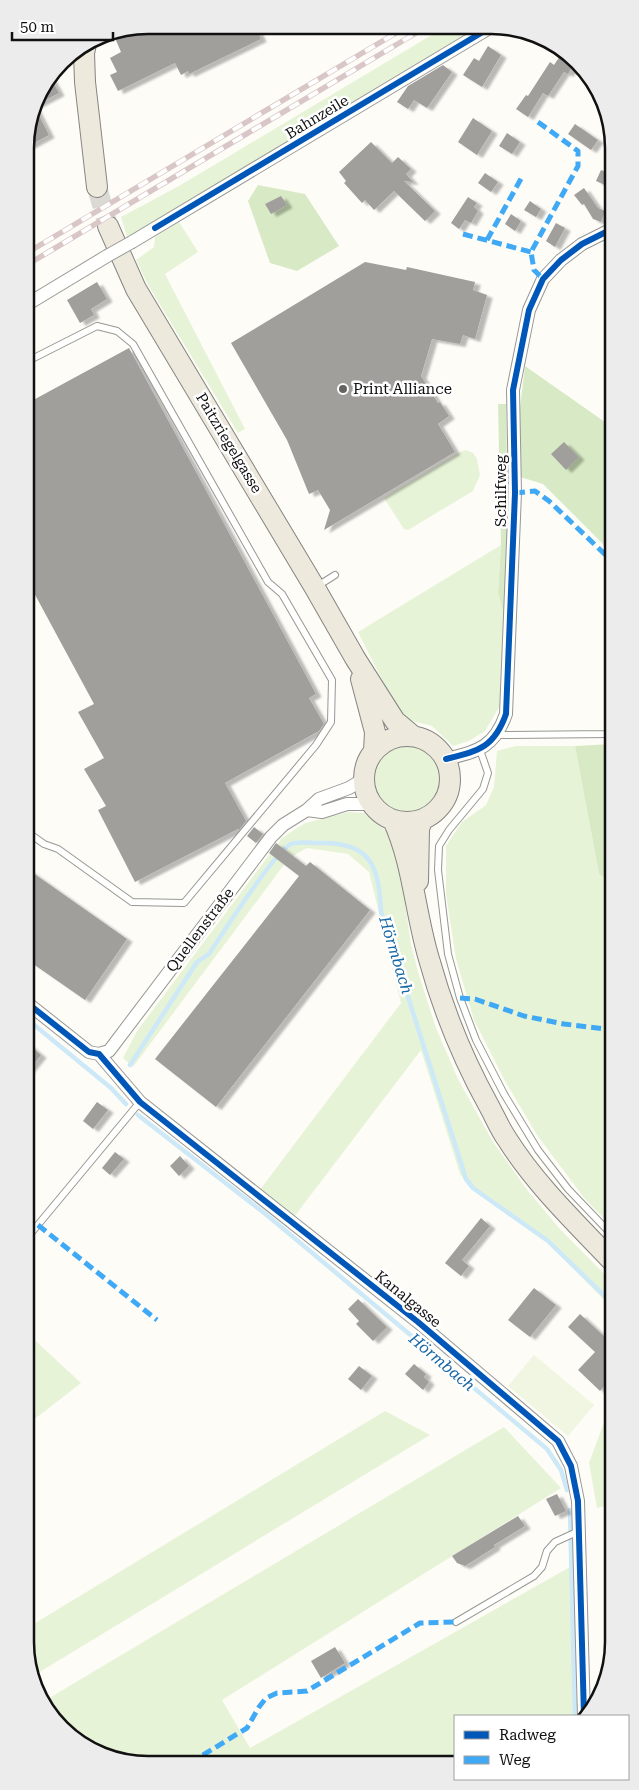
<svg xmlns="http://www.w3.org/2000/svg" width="639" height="1790" font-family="'Roboto Serif',serif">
<defs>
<filter id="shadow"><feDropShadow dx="5.5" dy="3" stdDeviation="1" flood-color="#0004"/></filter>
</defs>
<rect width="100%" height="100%" fill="#fdfcf7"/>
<path fill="#e7f3d7" d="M445 27H477L280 145 253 165 127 237 121 217 179 186Z
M179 222 198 252 165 274 245 429 238 433 148 285 136 260 154 247 155 237Z
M466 450 473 453 477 459 480 475 473 491 408 530 404 529 384 498 462 451Z
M501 545 498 593 505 619 504 699 485 731 469 741 453 746 432 726 408 720 396 708 358 632Z
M372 778a34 34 0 1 1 68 0a34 34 0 1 1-68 0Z
M516 746H575L599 874 613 883V1204L611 1210 613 1213V1228L585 1199 537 1135 505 1081 474 1020 456 959 446 894V846L462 822 486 805 494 787 497 751Z
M349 812 364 813 386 831 397 850 411 944 418 972 436 1028 458 1079 493 1142 528 1191 559 1228 613 1283V1309L548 1243 474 1191 460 1174 421 1050 294 1217 259 1191 401 1003 369 872 348 854 307 848 289 858 133 1067 123 1058 137 1031 282 838 305 823Z
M27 1333 81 1383 27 1425Z
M613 1407 614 1503 597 1508 589 1463 606 1417Z
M385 1411 430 1435 33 1676 27 1666V1628Z
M504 1427 561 1488 222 1700 250 1748 586 1558 589 1714 588 1716H455V1763H124L61 1729 46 1700Z"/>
<path fill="#d8eac5" d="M258 185 305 194 339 246 297 271 270 263 248 201Z
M525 366 612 427V553L543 484 520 477 517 434Z
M498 404H506L509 586 505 619 498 593 501 545Z
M612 744 613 883 599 874 575 746Z"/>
<path fill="#f0f6e1" d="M534 1355 594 1405 568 1436 508 1386Z"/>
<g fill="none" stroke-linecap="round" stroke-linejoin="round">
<path stroke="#cde8f7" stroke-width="4.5" d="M27 1019 111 1088 126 1104
M130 1065 197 962 209 954C222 934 275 851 291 844 298 841 311 843 318 843 370 841 379 865 381 912L466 1179 473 1188 548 1241 613 1304
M138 1115 268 1216 547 1449 561 1470 567 1490
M570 1510 575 1716"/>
</g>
<path fill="#a19f9c" filter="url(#shadow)" d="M148 25 255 26 261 39 189 74 188 71 181 75 175 63 118 91 110 75 117 72 110 58 121 52 115 38 125 34 123 30Z
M488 46 501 55 482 87 463 75 474 58 479 61Z
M562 53 576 60 568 74 564 72 548 96 543 93 528 117 516 109 526 95 528 96 550 62 554 65Z
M443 65 452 72 427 108 414 100 408 109 397 102 408 86Z
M50 77 59 93 34 106 38 93Z
M34 106 49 135 25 148V140Z
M473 118 492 131 477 155 458 142Z
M575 124 598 140 591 150 568 134Z
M507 133 520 142 512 154 499 146Z
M371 142 392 163 398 157 411 169 406 174 413 182 404 181 435 211 425 221 394 191 374 210 365 200 362 203 344 183 346 181 339 172Z
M601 170 612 174 607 186 596 181Z
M485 173 498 182 491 192 478 183Z
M584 188 598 208 605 211 601 222 593 219 584 204 582 205 574 195Z
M281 196 287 205 271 214 265 204Z
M468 197 477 203 474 207 478 211 471 223 465 220 459 229 451 223Z
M530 201 541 209 536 217 524 210Z
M511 214 521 221 515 231 505 224Z
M556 223 565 228 555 247 546 241Z
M365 262 406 270 407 267 475 282 473 290 487 295 475 339 463 335 460 344 432 339 421 376 438 403 440 402 449 416 438 424 455 452 324 530 330 510 318 490 309 494 287 440 231 343Z
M97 282 107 299 91 309 94 315 80 323 67 300Z
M129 348 316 694 309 698 324 724 319 731 225 783 246 821 239 830 238 829 135 882 98 810 106 806 84 769 104 758 78 712 94 704 26 578V404Z
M564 442 579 457 566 470 551 454Z
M254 827 263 834 256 843 247 836Z
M276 843 306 866 310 862 370 910 216 1107 155 1059 299 876 269 853Z
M26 868 127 939 85 1000 26 959Z
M27 1043 41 1055 27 1072Z
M97 1102 108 1110 93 1129 83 1121Z
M115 1152 124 1159 110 1175 102 1168Z
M180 1156 189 1166 179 1176 170 1166Z
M481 1218 490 1226 462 1260 469 1266 461 1276 445 1263Z
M534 1288 556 1305 530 1337 508 1320Z
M358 1299 387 1327 373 1341 356 1324 359 1321 348 1309Z
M580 1314 607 1339 613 1332V1377L600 1391 578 1370 595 1352 568 1327Z
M414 1364 426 1374 424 1377 429 1382 423 1390 405 1374Z
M359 1366 372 1376 361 1390 348 1379Z
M557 1494 566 1511 555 1516 546 1499Z
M518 1516 525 1526 494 1545 495 1547 465 1566 457 1563 452 1556Z
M335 1647 345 1663 321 1678 311 1661Z"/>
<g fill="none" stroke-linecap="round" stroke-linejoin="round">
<path stroke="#dad9d4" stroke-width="20" stroke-dasharray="20 10" stroke-linecap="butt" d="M97 187 108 226"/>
<g stroke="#979795" stroke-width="8">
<path id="lane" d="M26 362 97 326 117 331 133 344 268 582 282 594 332 680 331 722 316 745 184 903 132 902 58 849 44 844 26 831
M316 587 335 575
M496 735 609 734 612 732
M480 750 488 773 483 789 449 830 439 846 438 870 448 954 460 998 476 1040 504 1094 538 1150 568 1189 613 1236
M27 1238 140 1102
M456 1622 534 1576 542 1567 547 1551 555 1542 579 1531"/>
</g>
<g stroke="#979795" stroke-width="14">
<path id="street" d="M132 242 491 27
M26 305 107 256
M446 759C478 751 494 748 506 714L515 493 513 390 529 310 543 279 561 260 582 244 612 229
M307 810 322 812 347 804H372
M26 1002 89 1052 99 1054 140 1102 418 1322 558 1441 571 1466 578 1501 584 1716
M99 1054 109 1051 271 837 283 825 307 810 319 799 349 788 364 779"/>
</g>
<g stroke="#858482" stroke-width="22">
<path id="primary" d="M86 44 84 53 85 82 97 187
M108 226 136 289 315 588 355 658 395 721 413 736
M361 679 375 732 374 751
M364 779a43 43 0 1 1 86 0a43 43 0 1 1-86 0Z
M393 820C413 863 415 913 429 959 443 1010 463 1059 489 1106 495 1117 500 1129 507 1139 536 1185 576 1223 613 1262
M418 881 419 829 422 820"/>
</g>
<use href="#lane" stroke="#fffffe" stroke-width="6"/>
<use href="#street" stroke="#fffffe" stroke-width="12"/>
<use href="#primary" stroke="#ede9dc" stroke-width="20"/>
<g stroke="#d9c6c7" stroke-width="5.5">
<path id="rail" d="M25 254 406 27
M25 266 426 27"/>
</g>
<use href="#rail" stroke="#fff" stroke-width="4" stroke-dasharray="11" stroke-linecap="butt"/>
<g stroke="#979795" stroke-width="14" stroke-linecap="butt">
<path id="street-bridge" d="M107 256 132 242"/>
</g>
<use href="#street-bridge" stroke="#fffffe" stroke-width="12"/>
<path stroke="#3fa9f5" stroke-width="5" stroke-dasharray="10 5" stroke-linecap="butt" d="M538 122 578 151V166L531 252 534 270 543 279
M463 234 531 252
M487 240 522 177
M515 493 535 491 549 501 612 561
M460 998 475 999 524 1016 564 1024 613 1030
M38 1225 157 1320
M190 1763 247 1728 259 1707 266 1698 277 1693 307 1691 420 1623 456 1622"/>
<g stroke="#fff" stroke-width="9">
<path id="cycleway" d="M155 228 491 27
M446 759C478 751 494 748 506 714L515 493 513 390 529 310 543 279 561 260 582 244 612 229
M26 1002 89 1052 99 1054 140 1102 418 1322 558 1441 571 1466 578 1501 584 1716"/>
</g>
<use href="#cycleway" stroke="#0057b8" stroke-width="6"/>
</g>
<circle fill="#646362" stroke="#fff" stroke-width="2" cx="343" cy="389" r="5"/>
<g text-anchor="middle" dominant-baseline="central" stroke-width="5" stroke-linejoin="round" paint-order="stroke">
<g font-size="15" fill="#111" stroke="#fff">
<text transform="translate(317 117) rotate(-31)">Bahnzeile</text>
<text transform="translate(229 443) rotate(59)">Paitzriegelgasse</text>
<text transform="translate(501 491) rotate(-90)">Schilfweg</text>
<text transform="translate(200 930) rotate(-53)">Quellenstraße</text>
<text transform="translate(408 1299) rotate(39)">Kanalgasse</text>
</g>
<g font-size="15" fill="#111" stroke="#fff" text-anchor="start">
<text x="353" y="389">Print Alliance</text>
</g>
<g font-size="16" font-style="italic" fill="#1768a6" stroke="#fff">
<text transform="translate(396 955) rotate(73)">Hörmbach</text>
<text transform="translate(442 1362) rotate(40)">Hörmbach</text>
</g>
</g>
<path d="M0 0H639V1790H0ZM148 34H491A114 114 0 0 1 605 148V1642A114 114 0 0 1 491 1756H148A114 114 0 0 1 34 1642V148A114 114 0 0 1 148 34Z" fill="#ececec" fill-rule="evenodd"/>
<path fill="none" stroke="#111" stroke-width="2.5" d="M148 34H491A114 114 0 0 1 605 148V1642A114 114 0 0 1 491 1756H148A114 114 0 0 1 34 1642V148A114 114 0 0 1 148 34Z"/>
<rect x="454" y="1715" width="175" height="65" fill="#ffffff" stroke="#a0a0a0"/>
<rect x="464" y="1731" width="25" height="8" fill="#0057b8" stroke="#a0a0a0"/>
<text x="499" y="1740" font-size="15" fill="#111111">Radweg</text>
<rect x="464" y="1756" width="25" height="8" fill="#3fa9f5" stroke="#a0a0a0"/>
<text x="499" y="1765" font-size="15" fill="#111111">Weg</text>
<path d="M12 32v8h101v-8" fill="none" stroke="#111111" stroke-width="2.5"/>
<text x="20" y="32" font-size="15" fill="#111111" stroke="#ffffff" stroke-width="4" paint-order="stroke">50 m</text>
</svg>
